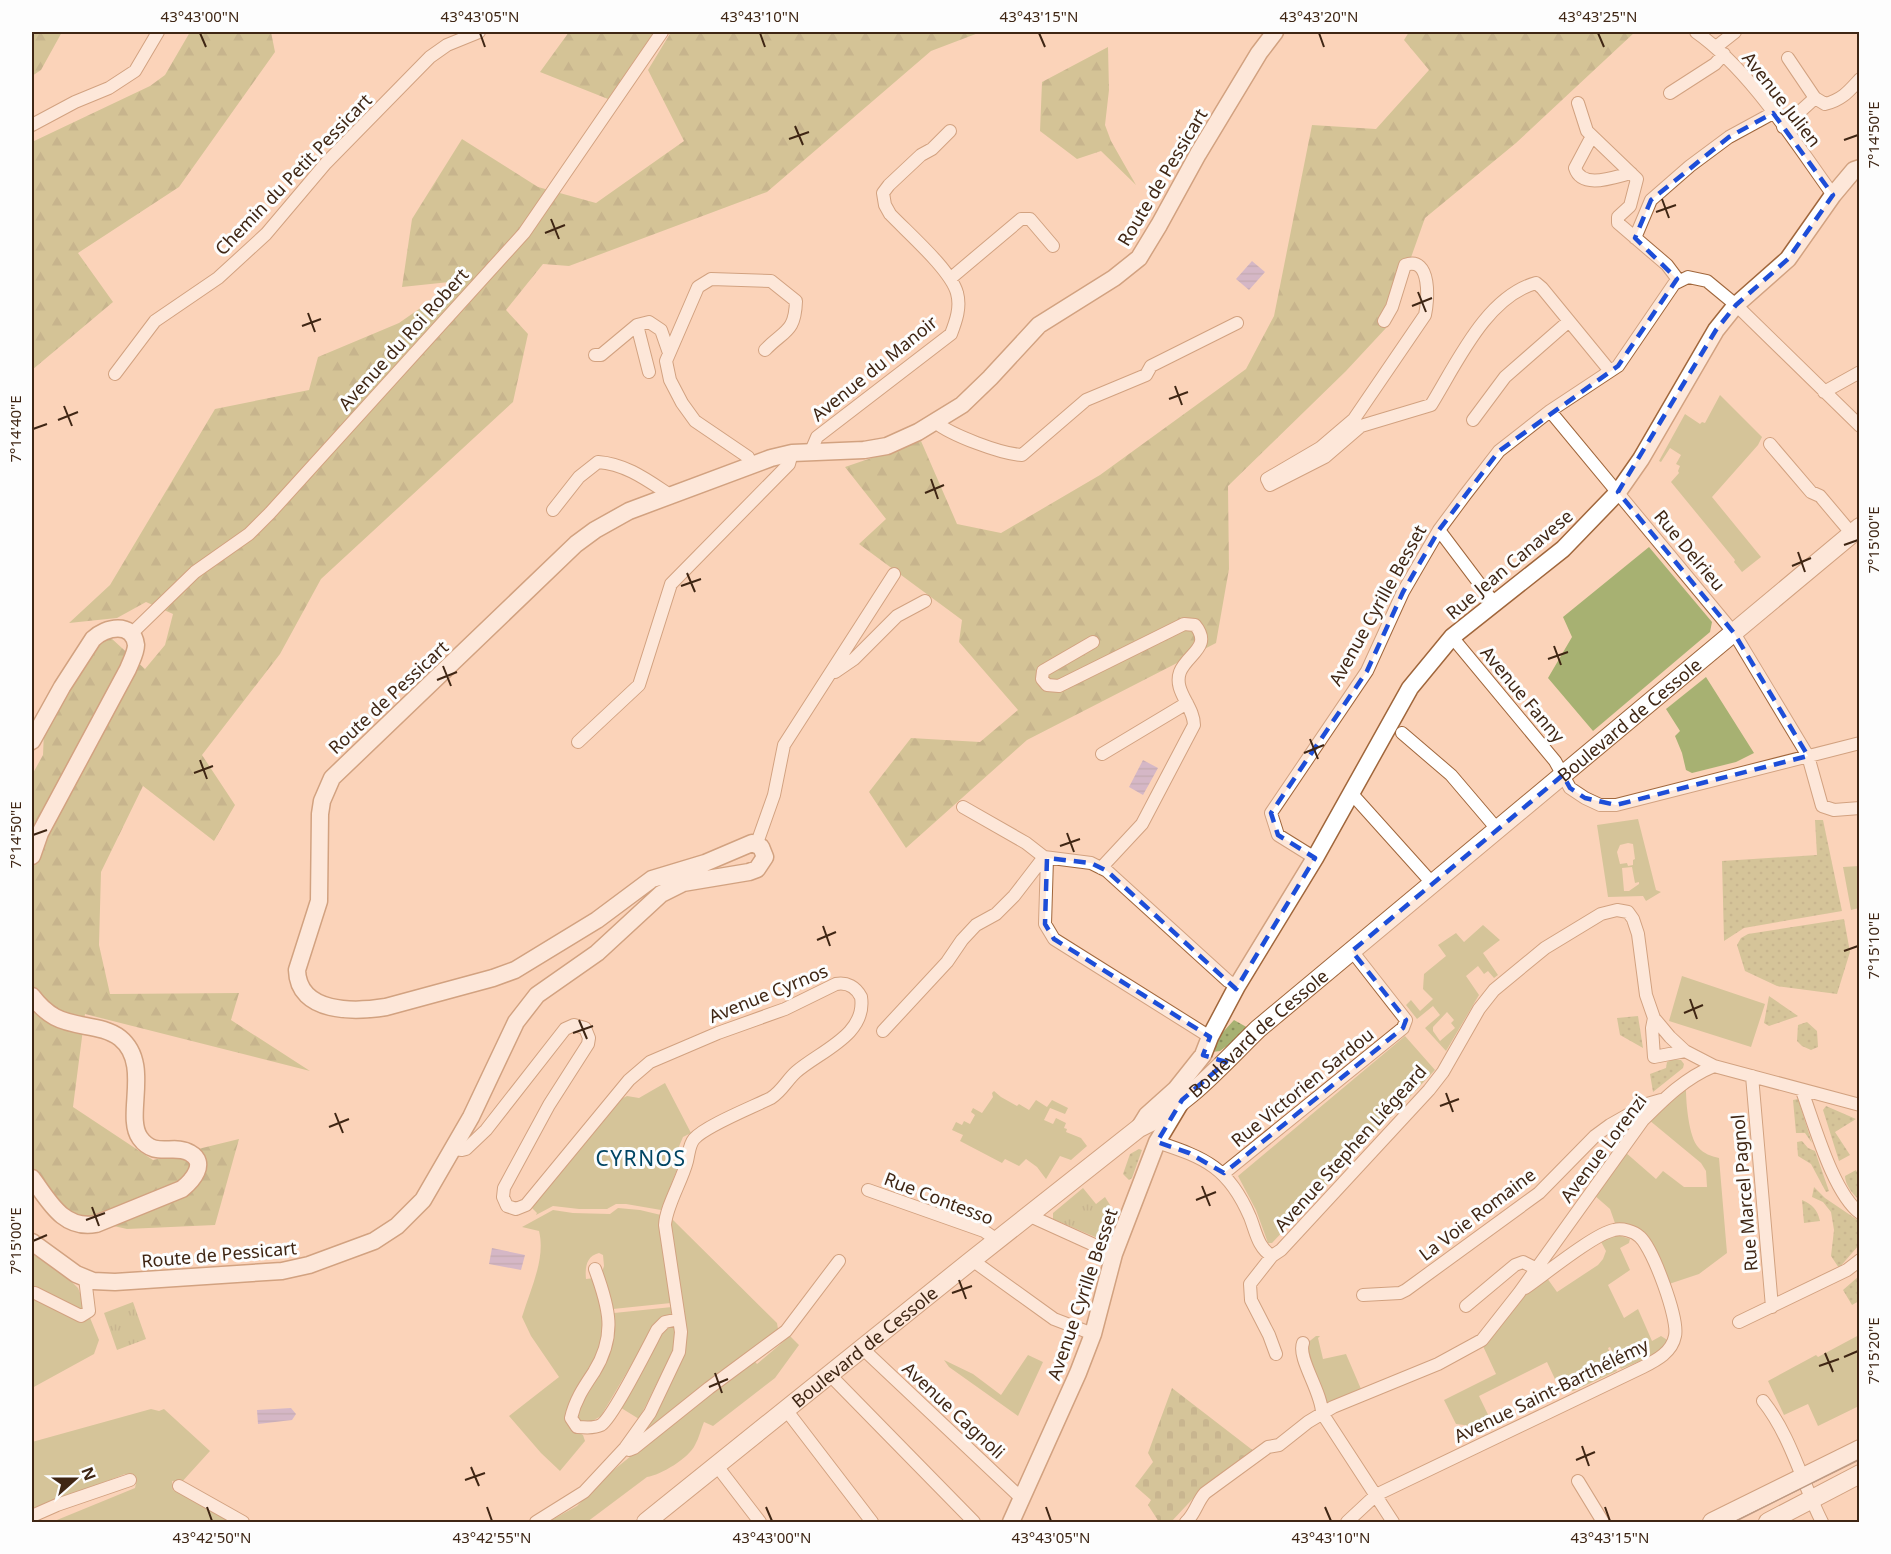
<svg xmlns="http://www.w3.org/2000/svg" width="1891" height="1554" font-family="'Noto Sans',sans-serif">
<defs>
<pattern id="grass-dots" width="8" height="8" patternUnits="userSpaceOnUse" patternTransform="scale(1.5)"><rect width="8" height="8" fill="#a7b172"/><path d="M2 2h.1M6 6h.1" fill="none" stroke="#89905c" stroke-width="1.8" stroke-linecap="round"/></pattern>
<pattern id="forest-firs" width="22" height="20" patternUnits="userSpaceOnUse" patternTransform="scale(1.5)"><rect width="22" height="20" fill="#a5b06b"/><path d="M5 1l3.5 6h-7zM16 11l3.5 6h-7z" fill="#888f57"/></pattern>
<pattern id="cemetery-stones" width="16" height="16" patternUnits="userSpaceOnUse" patternTransform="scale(1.5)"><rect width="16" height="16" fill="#a7b172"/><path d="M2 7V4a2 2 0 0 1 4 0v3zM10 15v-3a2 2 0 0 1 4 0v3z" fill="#89905c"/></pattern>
<pattern id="park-tufts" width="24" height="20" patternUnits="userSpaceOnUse" patternTransform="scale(1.5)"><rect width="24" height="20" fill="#a7b172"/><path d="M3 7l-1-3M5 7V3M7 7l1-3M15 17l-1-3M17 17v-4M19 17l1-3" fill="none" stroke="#89905c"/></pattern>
<pattern id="water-rules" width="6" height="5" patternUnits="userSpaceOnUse" patternTransform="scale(1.5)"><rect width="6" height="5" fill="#a796d6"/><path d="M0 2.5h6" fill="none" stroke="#897aac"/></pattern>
</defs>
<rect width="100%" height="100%" fill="#fbd3b9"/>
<path fill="url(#grass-dots)" d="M1815 820H1823L1842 911 1744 928 1724 941 1722 861 1817 855Z
M1844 919 1850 952 1837 994 1777 986 1745 971 1737 945 1741 938 1748 934Z
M1769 996 1798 1016 1769 1026 1764 1023Z
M1638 1016 1643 1048 1620 1035 1617 1018Z
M1234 1020 1250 1029 1220 1051 1212 1052 1213 1043Z
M1807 1022 1817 1031 1818 1047 1811 1050 1802 1046 1797 1041 1798 1025Z
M1674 1059 1681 1060 1684 1064 1683 1068 1653 1092 1650 1074 1666 1068 1667 1062Z
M1798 1099 1812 1143 1805 1133H1796L1793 1100Z
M1826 1106 1856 1119 1835 1132 1850 1155 1839 1161 1823 1110Z
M1802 1141 1808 1148 1815 1151 1829 1191 1826 1192 1811 1164 1798 1156 1797 1142Z
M1139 1149 1142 1150 1132 1178 1129 1180 1123 1174 1130 1154Z
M1856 1170 1859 1176V1200C1853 1194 1845 1185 1845 1176Z
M1814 1187 1825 1198 1859 1221V1245L1839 1268 1831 1256 1834 1230 1831 1212 1823 1202 1812 1197Z
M1802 1200C1813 1205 1817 1209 1820 1221L1804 1223Z
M1859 1276V1301L1852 1305 1843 1290Z"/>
<path fill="url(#forest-firs)" d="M32 32H62L41 70 32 76Z
M190 32H271L275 52 179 187 78 253 113 302 32 370V142L150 86 165 75Z
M569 32H654L608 99 540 72Z
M671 32H981L931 51 767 192 569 266 543 264 506 310 528 334 513 402 321 579 280 654 202 755 235 805 214 841 143 786 101 872 99 945 110 994 239 993 231 1020 310 1071 85 1014 73 1107 153 1160 239 1139 215 1225 127 1229 73 1217 32 1168V775L43 755 44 730 97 645 111 638 145 669 165 645 173 614 146 602 117 618 69 623 110 585 215 409 309 390 318 357 399 323 459 281 402 287 412 219 462 139 538 187 596 203 684 141 648 70Z
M1409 32H1635L1516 143 1425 218 1386 328 1346 371 1228 486 1229 569 1216 643 1027 740 906 848 869 792 911 738 980 742 1018 710 959 642 962 620 859 544 886 519 845 467 921 441 957 524 1001 533 1100 475 1246 369 1274 316 1312 125 1376 129 1429 70 1404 40Z
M1108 47 1109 90 1105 125 1111 141 1136 185 1101 151 1077 159 1040 131 1042 82Z"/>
<path fill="url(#cemetery-stones)" d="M1172 1388 1255 1452 1201 1490 1171 1522H1159L1148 1505 1151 1500 1135 1486 1153 1462 1148 1453Z"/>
<path fill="url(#park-tufts)" d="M1083 1188 1096 1204 1105 1197 1112 1208 1120 1213 1106 1237 1102 1240 1053 1219V1213Z
M133 1302 146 1339 117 1350 104 1313Z"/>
<path fill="#a7b172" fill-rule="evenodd" d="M1720 395 1762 437 1758 445 1712 497 1761 557 1742 572 1734 562 1735 560 1671 482 1679 473 1678 471 1680 466 1676 464 1681 455 1670 448 1661 462 1659 461 1685 414 1700 424 1702 422 1705 423Z
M1649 547 1712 622 1710 632 1593 731 1548 678 1572 637 1563 617Z
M1706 677 1754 753 1736 762 1692 773 1686 770 1682 753 1675 736 1680 731 1666 709Z
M1638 819 1656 890 1661 892 1646 901 1643 896 1608 897 1597 825ZM1628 843 1633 844 1635 859 1633 860V865L1628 866 1627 863 1620 864 1617 852 1620 845ZM1632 867 1635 883 1639 882V884L1629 891H1624L1622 868Z
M1859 866V908L1851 910 1843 867Z
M1483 925 1500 940 1483 953 1498 975 1494 978 1488 971 1484 974 1478 966 1466 976 1479 995 1446 1051 1425 1028 1440 1015 1433 1006 1417 1019 1406 1005 1411 1000 1420 1011 1433 999 1423 989 1424 974 1446 956 1438 945 1456 933 1464 942ZM1447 1012 1454 1020 1451 1023 1455 1028 1440 1041 1433 1031V1027Z
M1682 976 1765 1004 1751 1047 1669 1021Z
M1405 1036 1435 1070 1272 1243H1268L1256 1210 1238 1176Z
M665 1083 691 1133 683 1137 675 1156 678 1167 661 1210 626 1204H616L607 1209H579L553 1206 536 1215 537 1213 531 1207 619 1100 627 1096 639 1098Z
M1686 1090C1686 1104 1689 1137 1698 1147 1704 1154 1711 1156 1719 1158L1727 1253 1699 1274 1666 1285 1649 1237 1624 1226H1616L1610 1209 1594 1195 1625 1152 1656 1179 1663 1171 1684 1187H1707L1706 1171 1701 1163 1649 1120 1653 1112Z
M994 1091 1001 1097 1017 1106 1019 1104 1029 1110 1036 1100 1047 1107 1052 1100 1068 1108 1065 1114 1050 1108 1044 1120 1053 1124 1056 1118 1066 1123 1064 1128 1067 1129 1066 1132 1081 1138 1087 1146 1071 1160 1060 1156 1046 1179 1037 1167 1026 1159 1019 1166 1005 1159 1002 1163 960 1141 963 1135 952 1130 956 1122 962 1125 964 1121 970 1124 975 1115 971 1112 973 1108 982 1113 993 1097 992 1093Z
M618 1208 640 1210 661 1215 671 1303 613 1309 602 1272 604 1266 603 1255 599 1253C586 1256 585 1268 586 1279L595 1278C600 1295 606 1320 604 1337 602 1355 564 1405 566 1415 567 1426 575 1430 583 1435L585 1441 560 1471 541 1453 509 1416 559 1377 531 1336 522 1317C530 1290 546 1259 539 1231L522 1227 553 1210 573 1213 610 1214Z
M673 1220 777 1323 778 1329 634 1444 649 1426 682 1357 687 1339 670 1221Z
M1615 1234 1630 1239 1629 1243 1620 1248 1630 1270 1608 1285 1624 1318 1638 1309 1652 1341 1661 1336 1669 1341 1657 1354 1621 1369 1610 1347 1608 1348 1617 1371 1573 1391 1567 1390 1561 1392 1547 1362 1479 1396 1495 1429 1456 1424 1444 1400 1496 1374 1482 1344 1519 1298 1547 1278 1557 1292 1598 1265 1603 1259 1606 1251 1600 1240Z
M32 1250 67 1277 78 1288 99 1340 94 1354 32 1388Z
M672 1307 671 1314 659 1319 653 1328 601 1416 589 1423 580 1424 576 1417 612 1341 614 1313Z
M675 1325 676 1340 673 1351 639 1419 618 1406 665 1328Z
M1859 1335V1406L1818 1426 1808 1404 1784 1415 1768 1381 1816 1355 1818 1357Z
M790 1336 799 1345 775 1378 713 1426 704 1422C701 1429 699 1438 695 1445 689 1458 661 1475 647 1477L587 1522H548L577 1506 605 1477 752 1358 757 1364Z
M1316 1336H1320L1318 1338 1323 1359 1346 1354 1361 1389 1331 1403H1325L1322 1401 1306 1344Z
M1028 1355 1043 1362 1018 1416 949 1367 944 1360 973 1374 1001 1395Z
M151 1409 159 1411 164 1409 210 1451 180 1484 172 1481 173 1490 235 1522H52L135 1488 137 1479 125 1474 32 1510V1442Z"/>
<path fill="url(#water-rules)" d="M1252 261 1265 272 1249 290 1236 279Z
M1143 760 1158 768 1143 795 1129 787Z
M492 1248 525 1255 521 1270 489 1264Z
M291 1408 296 1414 292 1420 258 1424 257 1410Z"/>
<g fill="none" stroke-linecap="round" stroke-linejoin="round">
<g stroke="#a0663b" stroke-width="14">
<path id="street" d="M1696 32C1750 70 1794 141 1833 195
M1716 47 1735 32
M1788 58 1815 98
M1670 93 1715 64 1724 54
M1578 103 1587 131 1637 179 1630 206 1618 217V223L1667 265 1679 281
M32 125 75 102 109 88 135 71 158 32
M1783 127 1815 98 1825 104C1842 100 1849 91 1860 79
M1592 136 1575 168C1582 190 1614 177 1631 173
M1635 238 1651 200 1690 166 1729 137 1773 113
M951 278 1021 219H1030L1053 246
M1384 321 1392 307 1405 265C1432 255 1428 302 1425 315L1354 419 1320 448 1267 479 1270 485 1325 457 1361 426 1431 405C1457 363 1486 297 1536 283L1542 288 1610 371
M637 325 649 372
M595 355H601L637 325 649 322 661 330 669 353
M115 374 155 321 218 278 266 234 326 163 430 57 447 45 479 32
M1824 392 1860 372
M1550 411 1734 633 1808 756 1822 806 1834 810 1860 808
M1473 420 1505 377 1569 321
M935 422C951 435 1001 454 1022 455L1086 400 1146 375 1151 366 1237 323
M1770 444 1811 492 1820 496 1852 534
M811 451 817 437 951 334C956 321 961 307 957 293 951 270 907 232 890 214L885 205 883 193 889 185 921 155 932 149 950 131
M752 466 748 457 695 421 682 403 670 380 666 361 698 287 711 279 771 281 796 301C795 333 784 330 765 350
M553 510 579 477 598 462C626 464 647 480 670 495
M1439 530 1494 603
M131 634 195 572 249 534 270 513 524 233 662 32
M1452 637 1555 761 1570 788 1585 798 1600 805H1616L1860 743
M1093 642 1043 671 1042 679 1047 685 1059 686 1184 624 1195 625C1213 647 1187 654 1180 672 1173 691 1194 706 1194 725L1142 824 1101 868
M835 672 854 659 897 616 925 601
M1402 733 1451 775 1497 829
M578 742 639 685 671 584 789 464 792 453
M1102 754 1187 703
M1352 794 1432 883
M963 807 1026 843 1044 857
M757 843 774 795 784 745 894 574
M1044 857 1091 863 1107 871 1228 981 1237 986
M1047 858 1045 924 1054 939 1210 1037
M1315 858 1278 835 1271 813 1367 671 1403 592 1439 530 1465 495 1499 451 1550 411 1618 366 1674 284 1688 277 1707 281 1736 305 1860 426
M1654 1018 1652 1028 1654 1057 1685 1051
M883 1031 947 962 962 940 976 925 996 914 1014 896 1044 857
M1752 1076 1772 1307
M1802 1091C1814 1123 1833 1193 1860 1213
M1157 1142C1206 1158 1229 1168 1250 1217 1256 1232 1258 1248 1272 1256L1281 1250 1429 1090 1443 1072 1479 1009 1494 990 1545 948 1601 914 1617 910 1628 912 1633 919 1638 934 1646 995 1654 1018 1670 1037 1685 1051 1714 1066 1860 1105
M454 1149 462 1150 466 1149 486 1130 565 1029 574 1025 585 1028 589 1038 588 1044 549 1105 504 1188 503 1197 507 1206 516 1209 526 1205 629 1080 650 1062 718 1033 785 1009 836 984C847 982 856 987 861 997 867 1035 820 1051 796 1072 787 1080 782 1091 771 1098 753 1107 705 1126 694 1139 689 1145 689 1153 687 1161 682 1181 666 1206 665 1225L681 1332 679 1352 650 1413 625 1448 584 1492 536 1522
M1224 1173 1403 1028 1406 1020 1352 951
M868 1190 984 1231 997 1240
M1028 1215 1114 1254
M1272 1256 1250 1284 1251 1300 1269 1335 1276 1354
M972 1260 1054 1319 1093 1334
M595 1269C609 1307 617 1335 594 1372 584 1387 575 1400 571 1418L577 1427C585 1427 593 1429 601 1425 613 1417 648 1347 657 1330L665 1322 679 1319
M35 1293 81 1316 89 1311 85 1278
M1363 1295 1400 1293 1406 1290 1539 1193 1595 1136 1610 1125 1647 1104 1661 1100
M1466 1306 1515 1265 1523 1262 1535 1268
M1739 1322 1847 1270 1860 1260
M1303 1343C1297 1358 1322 1392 1322 1413
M863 1349 1021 1498
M830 1375 974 1522
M1763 1401C1791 1436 1802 1483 1822 1522
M787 1411 872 1522
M1322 1413 1393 1522
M625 1448 629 1450 634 1448 709 1388 786 1331 839 1261
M717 1466 760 1522
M1578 1481 1603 1522
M179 1486 243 1522
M32 1516 57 1505 130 1480
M1186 1522C1195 1514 1197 1502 1205 1493L1268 1447 1279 1445 1308 1422 1333 1407 1438 1364 1482 1340 1519 1293 1643 1120C1665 1098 1685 1078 1714 1066
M1347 1522 1376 1495 1643 1367C1657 1360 1672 1352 1675 1336 1679 1319 1653 1249 1640 1237 1634 1231 1622 1228 1614 1230 1594 1234 1544 1275 1525 1288"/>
</g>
<g stroke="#a0663b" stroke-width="19">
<path id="secondary" d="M32 741 62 687 93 639C105 627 133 621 136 645 136 653 131 661 128 669L40 833 32 856
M32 996C38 1004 46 1012 55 1017 75 1028 102 1024 120 1038 152 1064 124 1116 140 1138 155 1159 174 1143 190 1153 208 1163 192 1181 182 1189L96 1224C63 1230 49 1201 32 1178
M1139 1128 1147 1115 1176 1089 1203 1055 1210 1037 1237 986 1315 858 1410 688 1452 637 1563 549 1618 492 1641 459 1716 330 1736 305 1788 259 1833 195 1854 170 1860 168
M32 1242 76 1274 93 1281 115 1282 282 1271 309 1265 374 1241 397 1226 423 1200 471 1117 516 1022 537 995 597 953 661 894 683 883 749 872 757 869 765 857 761 847 752 843 705 863 652 879 597 920 515 970 493 978 386 1007C355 1012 298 1014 297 970L319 901 320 814 322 801 332 778 576 544 595 530 629 511 771 458 792 453 864 450 887 446 918 432 962 405 990 378 1039 325 1114 278 1139 258 1159 225 1198 154 1259 53 1275 32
M1011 1522 1078 1373 1093 1334 1114 1254 1157 1142 1181 1102"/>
</g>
<g stroke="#a0663b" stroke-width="20">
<g id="primary">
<path id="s1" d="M646 1522 972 1260 1139 1128C1184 1108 1223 1063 1258 1029L1860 527"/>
<path d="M1712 1522 1860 1449"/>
<path d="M1768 1522 1860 1474"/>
</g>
</g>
<use href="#street" stroke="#fff" stroke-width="12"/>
<use href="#secondary" stroke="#fff" stroke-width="16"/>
<use href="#primary" stroke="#fff" stroke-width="18"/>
<path stroke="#735642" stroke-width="1.5" d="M1734 1522 1860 1459"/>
</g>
<path d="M0 0H1891V1554H0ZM1773 113 1833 195 1788 259 1736 305 1716 330 1618 492 1734 633 1808 756 1616 805 1585 798 1570 788 1563 775 1352 951 1406 1020 1403 1028 1224 1173 1189 1153 1157 1142 1182 1100 1226 1062 1203 1055 1210 1037 1054 939 1045 924 1047 858 1091 863 1107 871 1236 989 1315 858 1278 835 1271 813 1367 671 1403 592 1439 530 1499 451 1618 366 1677 279 1635 238 1651 200 1729 137Z" fill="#fbd3b9" fill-opacity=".55" fill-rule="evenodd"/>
<path fill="none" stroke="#1d4ed8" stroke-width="4.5" stroke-dasharray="12 8" stroke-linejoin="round" d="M1773 113 1833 195 1788 259 1736 305 1716 330 1618 492 1734 633 1808 756 1616 805 1585 798 1570 788 1563 775 1352 951 1406 1020 1403 1028 1224 1173 1189 1153 1157 1142 1182 1100 1226 1062 1203 1055 1210 1037 1054 939 1045 924 1047 858 1091 863 1107 871 1236 989 1315 858 1278 835 1271 813 1367 671 1403 592 1439 530 1499 451 1618 366 1677 279 1635 238 1651 200 1729 137Z"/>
<path fill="none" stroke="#3f2614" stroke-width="2" d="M200 33 206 47M480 33 485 47M760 33 765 47M1039 33 1045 47M1319 33 1324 47M1598 33 1604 47M795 126 803 145M789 139 809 132M1844 140 1858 135M1662 199 1669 218M1656 212 1676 205M551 219 559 239M545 233 565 225M1418 292 1426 312M1412 306 1432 298M308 313 315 332M302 326 321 319M1175 386 1182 405M1169 399 1188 392M64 406 72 426M58 420 78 412M33 429 47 424M931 479 938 499M925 493 944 485M1844 545 1858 540M1798 552 1805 572M1792 566 1811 558M687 573 695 592M681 586 701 579M1554 646 1561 665M1548 659 1568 652M443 666 451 686M437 680 457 672M1310 739 1318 759M1304 753 1324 745M200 760 207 779M194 773 213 766M1067 833 1074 852M33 835 47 830M1060 846 1080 839M823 926 830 946M817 940 836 932M1844 951 1858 946M1690 999 1697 1019M1684 1013 1703 1005M579 1020 587 1039M573 1033 593 1026M1446 1093 1453 1112M1440 1106 1459 1099M335 1113 343 1133M329 1127 349 1119M1202 1186 1210 1206M1196 1200 1216 1192M92 1207 99 1226M86 1220 105 1213M33 1241 47 1235M959 1280 966 1299M952 1293 972 1286M1825 1353 1833 1372M1844 1357 1858 1351M1819 1366 1839 1359M715 1373 722 1393M709 1387 728 1379M1582 1446 1589 1466M1576 1460 1595 1452M471 1467 479 1486M465 1480 485 1473M207 1507 212 1521M487 1507 492 1521M766 1507 772 1521M1046 1507 1051 1521M1325 1507 1331 1521M1605 1507 1610 1521"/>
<g text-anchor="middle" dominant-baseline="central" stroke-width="6" stroke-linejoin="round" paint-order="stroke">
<g font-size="18" fill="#3f2614" stroke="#fdfdfd">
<text transform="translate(1782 99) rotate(52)">Avenue Julien</text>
<text transform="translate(293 174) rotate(-46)">Chemin du Petit Pessicart</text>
<text transform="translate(1162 177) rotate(-59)">Route de Pessicart</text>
<text transform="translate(403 339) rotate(-48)">Avenue du Roi Robert</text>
<text transform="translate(874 368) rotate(-39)">Avenue du Manoir</text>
<text transform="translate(1690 550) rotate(50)">Rue Delrieu</text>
<text transform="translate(1509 564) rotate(-40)">Rue Jean Canavese</text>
<text transform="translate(1377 605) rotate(-61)">Avenue Cyrille Besset</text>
<text transform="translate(1523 694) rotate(50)">Avenue Fanny</text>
<text transform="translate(388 697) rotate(-43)">Route de Pessicart</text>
<text stroke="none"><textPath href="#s1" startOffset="1270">Boulevard de Cessole</textPath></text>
<text transform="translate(768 993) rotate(-22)">Avenue Cyrnos</text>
<text stroke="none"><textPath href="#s1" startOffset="784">Boulevard de Cessole</textPath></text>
<text transform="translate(1302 1087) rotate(-39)">Rue Victorien Sardou</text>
<text transform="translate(1350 1148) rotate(-48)">Avenue Stephen Liégeard</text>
<text transform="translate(1603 1148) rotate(-53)">Avenue Lorenzi</text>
<text transform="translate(1744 1193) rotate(-95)">Rue Marcel Pagnol</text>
<text transform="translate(939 1198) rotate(21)">Rue Contesso</text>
<text transform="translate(1477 1214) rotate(-37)">La Voie Romaine</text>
<text transform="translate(219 1254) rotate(-5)">Route de Pessicart</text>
<text transform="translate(1082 1294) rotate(-71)">Avenue Cyrille Besset</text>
<text stroke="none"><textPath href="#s1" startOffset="280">Boulevard de Cessole</textPath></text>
<text transform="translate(1551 1390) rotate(-26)">Avenue Saint-Barthélémy</text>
<text transform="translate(954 1410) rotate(43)">Avenue Cagnoli</text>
</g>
<g font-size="21" letter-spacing="1.5" fill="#004564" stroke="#fdfdfd">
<text x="641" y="1158">CYRNOS</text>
</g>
</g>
<rect width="1891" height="1554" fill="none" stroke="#fdfdfd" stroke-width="66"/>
<g transform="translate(75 1479) rotate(69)" stroke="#fdfdfd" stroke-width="4.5" paint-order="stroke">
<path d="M0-4.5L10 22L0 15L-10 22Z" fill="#3f2614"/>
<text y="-9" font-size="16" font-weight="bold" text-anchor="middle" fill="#3f2614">N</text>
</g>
<rect x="33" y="33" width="1825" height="1488" fill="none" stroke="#3f2614" stroke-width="2"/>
<g font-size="15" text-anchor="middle" fill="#3f2614">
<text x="200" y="22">43°43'00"N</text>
<text x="480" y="22">43°43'05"N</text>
<text x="760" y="22">43°43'10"N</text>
<text x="1039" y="22">43°43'15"N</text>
<text x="1319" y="22">43°43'20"N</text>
<text x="1598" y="22">43°43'25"N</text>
<text transform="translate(1874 135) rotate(-90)" y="5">7°14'50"E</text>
<text transform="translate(16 429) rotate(-90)" y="5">7°14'40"E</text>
<text transform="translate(1874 540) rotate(-90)" y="5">7°15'00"E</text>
<text transform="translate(16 835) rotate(-90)" y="5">7°14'50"E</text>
<text transform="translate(1874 946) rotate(-90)" y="5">7°15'10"E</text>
<text transform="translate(16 1241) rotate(-90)" y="5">7°15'00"E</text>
<text transform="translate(1874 1351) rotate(-90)" y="5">7°15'20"E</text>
<text x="212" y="1543">43°42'50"N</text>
<text x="492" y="1543">43°42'55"N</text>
<text x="772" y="1543">43°43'00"N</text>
<text x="1051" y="1543">43°43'05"N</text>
<text x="1331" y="1543">43°43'10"N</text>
<text x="1610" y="1543">43°43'15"N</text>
</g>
</svg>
